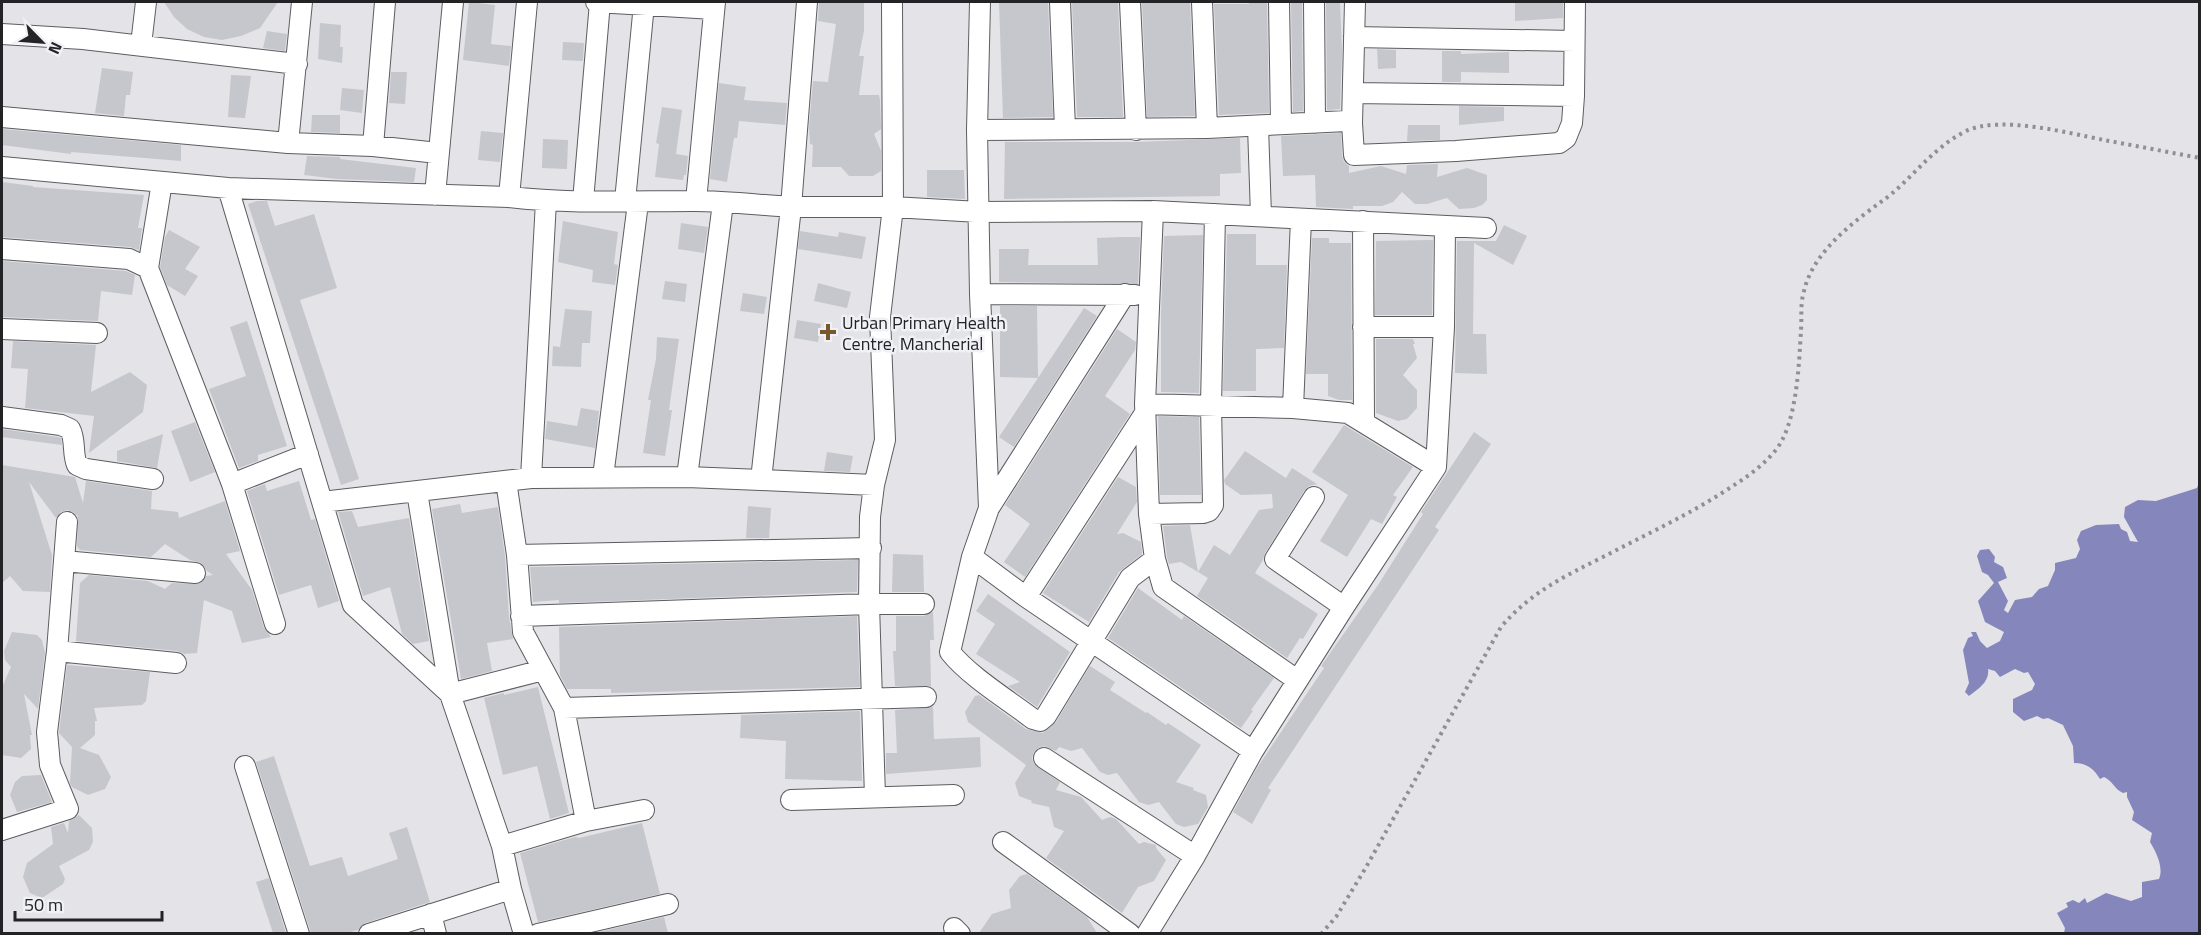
<svg xmlns="http://www.w3.org/2000/svg" width="2201" height="935" font-family="'Titillium Web',sans-serif">
<rect width="100%" height="100%" fill="#e3e3e8"/>
<path fill="#8586bc" d="M2199 483V933H2064L2065 928 2057 913 2068 907 2066 903 2073 900 2079 903 2085 898 2087 903 2106 893 2131 901 2142 897V882L2159 879C2164 867 2156 852 2150 842L2152 833 2132 820 2134 812 2127 797V792L2123 793C2114 789 2113 781 2104 777L2100 779C2094 769 2087 763 2074 763L2073 746 2063 725 2048 718 2043 719 2037 716 2024 721 2013 712V699L2032 690 2035 684 2028 672 2024 673 2015 669 2000 677 1995 671 1988 669C1990 682 1978 689 1969 696L1965 692 1969 683 1963 650 1968 638 1973 636 1971 632H1976L1980 641 1987 648 2000 641 2004 632 1985 622 1978 601 1994 583 1988 575 1982 572 1977 556 1980 550 1989 549 1995 557 1994 562 2003 567 2007 578 1998 582 2008 601 2004 610 2008 613 2015 600 2032 597 2039 589 2048 586 2055 570V563L2076 558 2080 549 2077 540 2081 531 2096 525 2119 524 2121 529 2127 532 2130 541 2138 542 2124 517 2125 507 2138 500 2156 501 2197 488Z"/>
<path fill="#c6c7cc" d="M164 2H278L260 28 241 36 222 40 204 37 187 29 174 17Z
M469 2 495 5 491 44 511 46 509 66 463 60Z
M819 2H864V31L859 56H864L859 95H879L880 100 881 129 874 134 881 151V171L873 176H849L841 167H812L813 145 810 144 809 127 813 81 828 82 836 24 818 21Z
M999 2H1048L1053 117 1003 118Z
M1072 2H1118L1123 117H1077Z
M1142 2H1190L1195 116 1147 117Z
M1249 2H1267L1269 113 1219 115 1214 4H1249Z
M1291 2H1302L1303 111 1293 112Z
M1326 2H1340L1342 51 1340 109 1327 110Z
M1515 2H1563V18L1515 21Z
M320 23 341 25 340 47H343L342 63 318 59Z
M267 31 287 34 285 51 263 48Z
M563 42 584 43 583 61 562 60Z
M1377 49 1396 50V68L1378 69Z
M1442 51H1461V54L1509 52V73L1461 72V82H1442Z
M102 68 133 72 130 95H126L124 116 95 113Z
M391 72H407L405 104 389 103Z
M231 75 251 76 245 118 228 117Z
M719 83 746 87 744 100 787 103 785 125 739 121 737 138H734L727 182 710 179Z
M342 88 364 90 362 113 340 110Z
M1459 106 1504 107V121L1459 125Z
M662 107 682 110 676 154 688 156 686 175H684L683 180 655 177 659 144 656 143Z
M312 115H340V133L311 132Z
M1408 125H1440V140L1407 141Z
M2 129 181 145V161L71 152V154L2 145Z
M481 131 503 133 500 162 478 160Z
M1341 133 1342 156 1344 162 1349 166V173L1381 166 1406 174 1407 165 1438 164 1437 177 1467 168 1487 175V200L1482 205 1474 208 1459 209 1447 198 1427 204H1415L1402 192 1393 202 1382 206H1353V209L1316 207 1315 175 1283 176 1281 136Z
M1240 138 1241 173 1220 174V196L1004 199 1005 142H1136Z
M543 139 568 140 567 169 542 168Z
M307 156 340 157V159L416 168 414 182 337 179 304 175Z
M927 170H964L965 199 927 197Z
M2 182 33 186V187L144 195 138 228H142L139 250 130 247 2 237Z
M257 201H267L275 226 314 214 337 288 300 300 359 479 341 485 248 204Z
M563 221 618 232 614 264 618 265 615 285 592 282 593 270 558 262Z
M681 223 708 227 704 253 678 249Z
M1504 225 1527 236 1513 265 1474 243 1473 334H1486L1487 374 1455 373 1457 241H1496Z
M169 230 200 247 185 269 198 276 185 296 167 285 160 267 165 237Z
M800 231 838 237 839 232 866 237 862 259 798 249Z
M1227 234H1256V265H1287L1284 348 1256 349V391H1223Z
M1203 235 1199 393 1161 392V313L1164 236Z
M1121 237H1140L1138 284 999 282V249H1029L1028 265H1098L1097 238Z
M1312 238H1329V243H1351L1352 400H1339L1328 396V374H1306Z
M1431 240H1433L1432 315H1375L1376 241Z
M2 261 126 271 135 275 132 295 101 291 98 321 2 317Z
M665 281 687 284 685 302 662 299Z
M818 283 851 292 847 308 814 301Z
M743 293 767 297 764 314 740 311Z
M1000 306H1037L1038 378 1000 377Z
M1084 308 1097 316 1014 447 999 437Z
M565 309 592 311 590 343H582L581 367 552 366 553 346 560 347Z
M797 320 821 324 818 342 794 338Z
M247 321 287 446 258 455V461L239 468 209 389 246 376 230 327Z
M1117 329 1136 342 1135 350 1105 396 1130 414 1025 577 1004 562 1030 524 1005 505Z
M657 337 679 339 669 410H672L665 456 643 453 651 400H648L656 359Z
M1376 339H1413L1415 344H1413L1417 358 1403 375 1417 390V408L1407 419 1398 421 1376 413Z
M13 341 96 345 91 392 130 372 147 385 143 412 89 453 94 416 25 408 28 369 11 368Z
M581 408 599 411 595 448 545 439 547 421 577 426Z
M1158 416 1199 417 1201 495H1160Z
M195 422 215 472 190 482 171 431Z
M1344 425 1413 467 1393 495 1397 497 1382 524 1371 519 1347 557 1320 541 1348 495 1312 472Z
M2 429 58 437 61 438 62 445 2 437Z
M1474 432 1491 444 1435 527 1439 530 1268 788 1271 790 1252 824 1233 812 1257 768 1324 668 1321 666 1378 585 1423 514 1421 512Z
M163 434 157 468 117 461V451Z
M1245 451 1286 478 1292 468 1317 484 1309 486 1304 491 1265 553 1263 560 1255 573 1318 614 1303 639 1300 638 1287 658 1197 596 1208 578 1198 572 1214 545 1230 555 1259 510 1273 508 1272 494 1241 495 1225 484 1224 480Z
M827 452 853 456 850 472 824 471Z
M2 465 75 477 83 503 86 481 152 491 151 509 178 512 179 518 225 501 240 551 226 554 252 590 264 628 271 637 242 643 232 611 204 600 197 653 184 654 177 651 76 641 80 583 89 575 148 581 165 589 172 583 199 584 206 576 213 575 207 571 201 563 190 560 165 544 151 557 80 550 77 546 78 516 73 512 67 510 61 512 56 518 29 482 52 555 50 592 23 591 10 576 2 583Z
M1118 477 1136 487 1137 502 1117 534 1123 533 1141 542 1142 554 1119 572 1089 622 1043 593Z
M299 481 311 520 315 519 339 601 318 608 311 585 279 595 247 491 265 484 267 491Z
M460 504 462 513 498 507 505 556 509 617 513 639 487 643 492 671 461 679 432 509Z
M748 506 771 508 769 538H746Z
M352 511 358 527 409 518 429 641 413 644 402 634 390 587 363 596 338 512Z
M1190 525 1198 572 1181 562 1169 564 1167 557 1163 526Z
M893 554 923 555 924 592H892Z
M858 560 857 592 559 603V600L533 602 530 567Z
M1138 588 1182 620 1184 616 1274 678 1251 710 1253 711 1241 728 1108 638Z
M988 594 1070 652 1037 707 1008 686 1020 682 976 654 995 624 976 611Z
M933 612 934 640H930L931 686H895L893 651H896V616H924Z
M857 616 860 687 611 693V689H567L560 675 559 627Z
M12 632 37 635 42 640 45 653 38 709 24 694 32 735H30L31 749 21 758 2 755V687L11 667 5 660 4 651Z
M67 665 150 672 146 701 142 705 94 708 97 721H95V735L80 748 99 755 111 777 105 789 88 795 72 787 70 783 72 747 59 733Z
M1090 666 1115 682 1110 690 1146 713 1147 712 1166 725 1168 723 1201 745 1176 782 1194 788 1193 790 1206 795 1208 807 1198 824 1184 827 1176 824 1159 802 1148 805 1139 802 1117 773 1108 775 1100 772 1082 748 1071 751 1059 747 1056 751 1044 746 1038 748 1034 752 1032 758 1034 764 1060 782 1056 790 1081 797 1102 820 1110 817 1116 819 1139 844 1144 842 1156 845V848L1166 860 1154 881 1138 887 1122 913 1046 858 1064 831 1054 827 1049 807 1031 803 1032 801 1019 796 1015 783 1026 765 968 722 965 712 975 696 979 695 1026 729 1043 733 1056 722Z
M538 687 569 813 550 819 537 766 503 775 484 698 504 693V695Z
M933 707 934 739 980 737 981 767 886 774V753H897L895 710Z
M860 711 862 781 785 779 786 741 740 738 741 715Z
M274 756 310 866 342 857 348 876 398 859 389 833 407 827 430 902 365 923 358 930 347 933H311L256 762Z
M41 775 52 802 17 812 10 795 15 782 22 776Z
M79 815 92 828 93 842 89 850 59 866 65 879 63 884 42 898 30 893 23 877 27 863 53 844 51 827 64 823 68 833 69 821Z
M642 823 660 894 538 922 520 853 575 837 579 838Z
M1027 874 1087 917 1097 933H979L992 914 1011 908 1009 890 1020 876Z
M269 878 286 933H273L256 882Z
M664 917 668 933H594Z"/>
<g fill="none" stroke-linecap="round" stroke-linejoin="round">
<g stroke="#5d5d61" stroke-width="22">
<path id="minor" d="M596 2 714 9
M980 2 977 130 980 294 989 508 972 557 950 652C969 676 1008 700 1033 719L1040 721 1046 716 1130 578 1155 559
M1060 2 1065 129
M1130 2 1136 130
M1202 2 1207 128
M1279 2 1281 124
M1314 2 1315 123
M1355 2 1352 123 1354 155 1456 151 1559 143 1566 138 1572 123 1574 96 1575 2
M2 34 83 39 297 64
M1354 37 1574 41
M141 45 146 2
M1353 93 1574 96
M2 117 288 143 373 146 385 2
M1258 126 1261 216
M977 130 1207 128 1347 121 1352 123
M288 143 302 2
M373 146 438 153
M2 167 228 188 509 197C570 204 632 201 694 201 726 201 759 205 791 207L807 2
M228 188 353 605 450 694 502 846 586 821 564 708 523 632 517 555 506 481
M435 195 453 2
M509 197 527 2
M583 201 600 2
M625 201 644 4
M696 201 715 2
M1153 211 1145 404 1293 408 1348 413 1436 467
M1363 221 1364 422
M2 249 129 259 148 268 232 484
M148 268 162 182
M980 294 1135 295
M1363 327H1444
M2 329 97 333
M1145 404 1149 514 1203 513 1209 511 1213 505 1211 406 1215 214
M1293 408 1301 219
M2 417 61 425 70 429C76 440 72 453 77 465L86 469 153 479
M603 477 638 203
M687 477 723 203
M531 478 546 201
M761 480 874 485
M417 492 450 694 543 670
M1314 497 1275 559 1344 607
M322 502 531 478 687 477 761 480 791 207H893L979 212 1153 211 1486 228
M989 508 1125 294
M1149 514 1155 559 1163 587 1297 680
M517 555 871 548
M972 557 1026 597 1253 751 1344 607 1436 467 1444 327 1445 226
M64 561 195 573
M1026 597 1145 413
M521 616 869 604H924
M275 624 232 484 308 454
M57 651 176 663
M564 708 926 697
M1044 758 1195 856
M245 766 299 934
M875 797 869 604 870 517 874 485 885 440 880 317 893 207 892 2
M791 800 954 795
M586 821 644 810
M2 830 68 809 50 765 47 732 57 651 67 522
M1003 842 1130 934
M502 846 511 889 524 934
M431 914 436 934
M954 928 960 934
M369 934 511 889
M538 934 668 904
M1147 934 1195 856 1253 751"/>
</g>
<path stroke="#909094" stroke-width="4" stroke-dasharray="3 4.5" stroke-linecap="butt" d="M1321 934 1336 917 1365 869 1501 627C1530 593 1563 577 1603 557 1643 536 1684 517 1722 493 1742 480 1760 469 1775 451 1797 425 1799 364 1801 330 1802 317 1800 304 1804 291 1813 252 1853 222 1885 199 1915 176 1931 149 1966 131 2000 115 2068 133 2104 140 2136 146 2168 152 2200 158"/>
<use href="#minor" stroke="#fff" stroke-width="20"/>
</g>
<path fill="#78592e" stroke="#f0f1f6" stroke-width="2" d="M825 323h6v6h6v6h-6v6h-6v-6h-6v-6h6z"/>
<g text-anchor="middle" dominant-baseline="central" stroke-width="5" stroke-linejoin="round" paint-order="stroke">
<g font-size="18" fill="#232325" stroke="#f0f1f6" text-anchor="start">
<text x="842" y="322">Urban Primary Health<tspan x="842" dy="21">Centre, Mancherial</tspan></text>
</g>
</g>
<rect width="2201" height="935" fill="none" stroke="#232325" stroke-width="6"/>
<g transform="translate(42 42) rotate(115)" stroke="#f0f1f6" stroke-width="4.5" paint-order="stroke">
<path d="M0-4.5L10 22L0 15L-10 22Z" fill="#232325"/>
<text y="-9" font-size="16" font-weight="bold" text-anchor="middle" fill="#232325">N</text>
</g>
<path d="M15 911v9h147v-9" fill="none" stroke="#232325" stroke-width="3"/>
<text x="24" y="911" font-size="18" fill="#232325" stroke="#f0f1f6" stroke-width="4.5" paint-order="stroke">50 m</text>
</svg>
